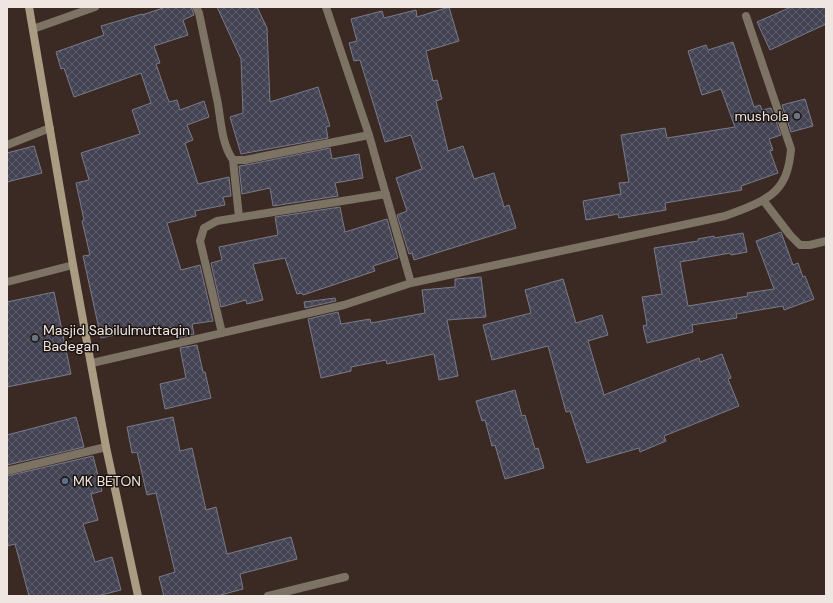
<svg xmlns="http://www.w3.org/2000/svg" width="833" height="603" font-family="'DM Sans',sans-serif">
<defs>
<pattern id="building-cross-hatch" width="8" height="8" patternUnits="userSpaceOnUse"><rect width="8" height="8" fill="#434353"/><path d="M0 0l8 8M0 8l8-8" fill="none" stroke="#5e5e6b"/></pattern>
</defs>
<rect width="100%" height="100%" fill="#3a2a23"/>
<path fill="url(#building-cross-hatch)" stroke="#7a7a8b" d="M166 7H191L194 15 183 20 188 35 154 46 160 63 156 64 169 102 177 100 180 110 204 101 209 117 187 125 193 140 185 143 198 184 229 177 231 196 223 197 225 205 195 211 196 216 167 223 181 270 200 265 213 321 192 324 194 334 177 338 175 327 144 331V329L101 338 83 256 90 255 82 221 84 220 76 183 89 180 81 153 140 134 132 110 151 103 141 73 74 97 64 68 61 69 56 52 104 35 101 26 142 14V15Z
M217 7H257L267 28 270 102 318 87 330 126 326 127 328 138 241 154 230 117 243 113 241 59Z
M449 7 459 41 426 51 433 81 437 80 442 99 436 101 448 151 463 146 474 179 494 173 504 207 509 205 516 228 414 260 412 253 409 254 397 215 407 211 396 178 422 169 411 135 385 142 360 60 354 61 349 43 357 41 351 19 382 11 384 18 416 10 417 17Z
M791 7H826V24L770 50 757 22Z
M733 42 754 107 760 105 762 110 771 108 781 135 769 139 773 150 770 151 778 173 741 186 742 190 665 203 666 210 619 218 618 214 586 220 583 201 621 194 619 183 629 182 621 135 665 128 667 138 735 127 721 89 702 95 688 51 706 45 708 50Z
M805 99 813 126 791 132 782 105Z
M34 146 42 173 7 182V153Z
M330 148 332 159 359 154 363 178 335 183 338 196 273 206 270 188 242 194 239 166 246 165Z
M340 207 345 232 387 219 398 258 373 266 375 271 303 295 302 293 297 294 285 258 253 264 263 300 247 304 246 300 221 307 211 263 222 260 219 247 278 235 275 217Z
M781 232 793 265 798 263 803 277 805 276 814 299 784 310 783 306 736 314 737 318 692 325 693 332 647 343 643 326 647 325 642 297 662 294 654 248 698 241V239L714 236V238L743 233 747 252 731 255 730 253 680 262 688 306 748 296 747 293 774 289 756 241Z
M481 277 486 317 447 320 458 376 439 380 434 354 387 364 386 360 351 367V371L321 378 308 319 338 312 341 324 370 319 371 323 425 313 422 290 455 287V279Z
M563 279 576 323 602 315 608 335 588 341 604 395 699 358 700 362 722 354 731 378 728 379 739 406 664 436 666 441 640 452 639 448 587 463 570 411 566 412 548 346 492 360 483 325 531 313 525 290Z
M54 292 71 374 7 387V302Z
M335 298 336 301 305 308 304 302Z
M197 345 203 372H205L211 398 165 409 160 384 186 378 180 348Z
M515 390 522 416 525 415 535 449 538 448 544 468 505 479 495 445 492 446 485 420 482 421 476 401Z
M76 417 84 447 7 465V435Z
M173 417 180 451 192 448 206 510 216 507 227 554 291 537 297 559 240 574 243 589 217 596H164L159 577 175 572 156 493 147 495 137 452 132 453 127 427Z
M93 456 102 491 91 494 98 520 83 524 95 562 112 557 121 590 97 596H29L15 544 7 546V476Z"/>
<g fill="none" stroke-linecap="round" stroke-linejoin="round">
<path stroke="#7d7365" stroke-width="8" d="M196 7 199 13C205 43 212 74 218 104 221 123 222 144 233 160H245L369 135 411 283
M326 7 369 135
M33 29 95 7
M7 145 50 128
M233 160 239 217
M763 200 790 235 800 245H810L826 241
M7 282 73 265
M222 333 200 241 204 228 217 221 386 194
M92 363 344 305 411 283 725 216C741 210 768 201 778 188 787 178 790 162 791 149L746 16
M7 471 106 447
M268 596 345 577"/>
<path stroke="#aa9b83" stroke-width="8" d="M29 7 73 265 106 447 138 596"/>
</g>
<g fill="#6b7280" stroke="#1c1411" stroke-width="1.5">
<circle cx="797" cy="116" r="4"/>
<circle cx="35" cy="338" r="4"/>
</g>
<circle fill="#5c6f8a" stroke="#1c1411" stroke-width="1.5" cx="65" cy="481" r="4"/>
<g text-anchor="middle" dominant-baseline="central" stroke-width="3" stroke-linejoin="round" paint-order="stroke">
<g font-size="14" fill="#f0e6e1" stroke="#1c1411" text-anchor="start">
<text x="789" y="116" text-anchor="end">mushola</text>
<text x="43" y="330">Masjid Sabilulmuttaqin<tspan x="43" dy="16">Badegan</tspan></text>
<text x="73" y="481">MK BETON</text>
</g>
</g>
<rect width="833" height="603" fill="none" stroke="#f0e6e1" stroke-width="16"/>
</svg>
